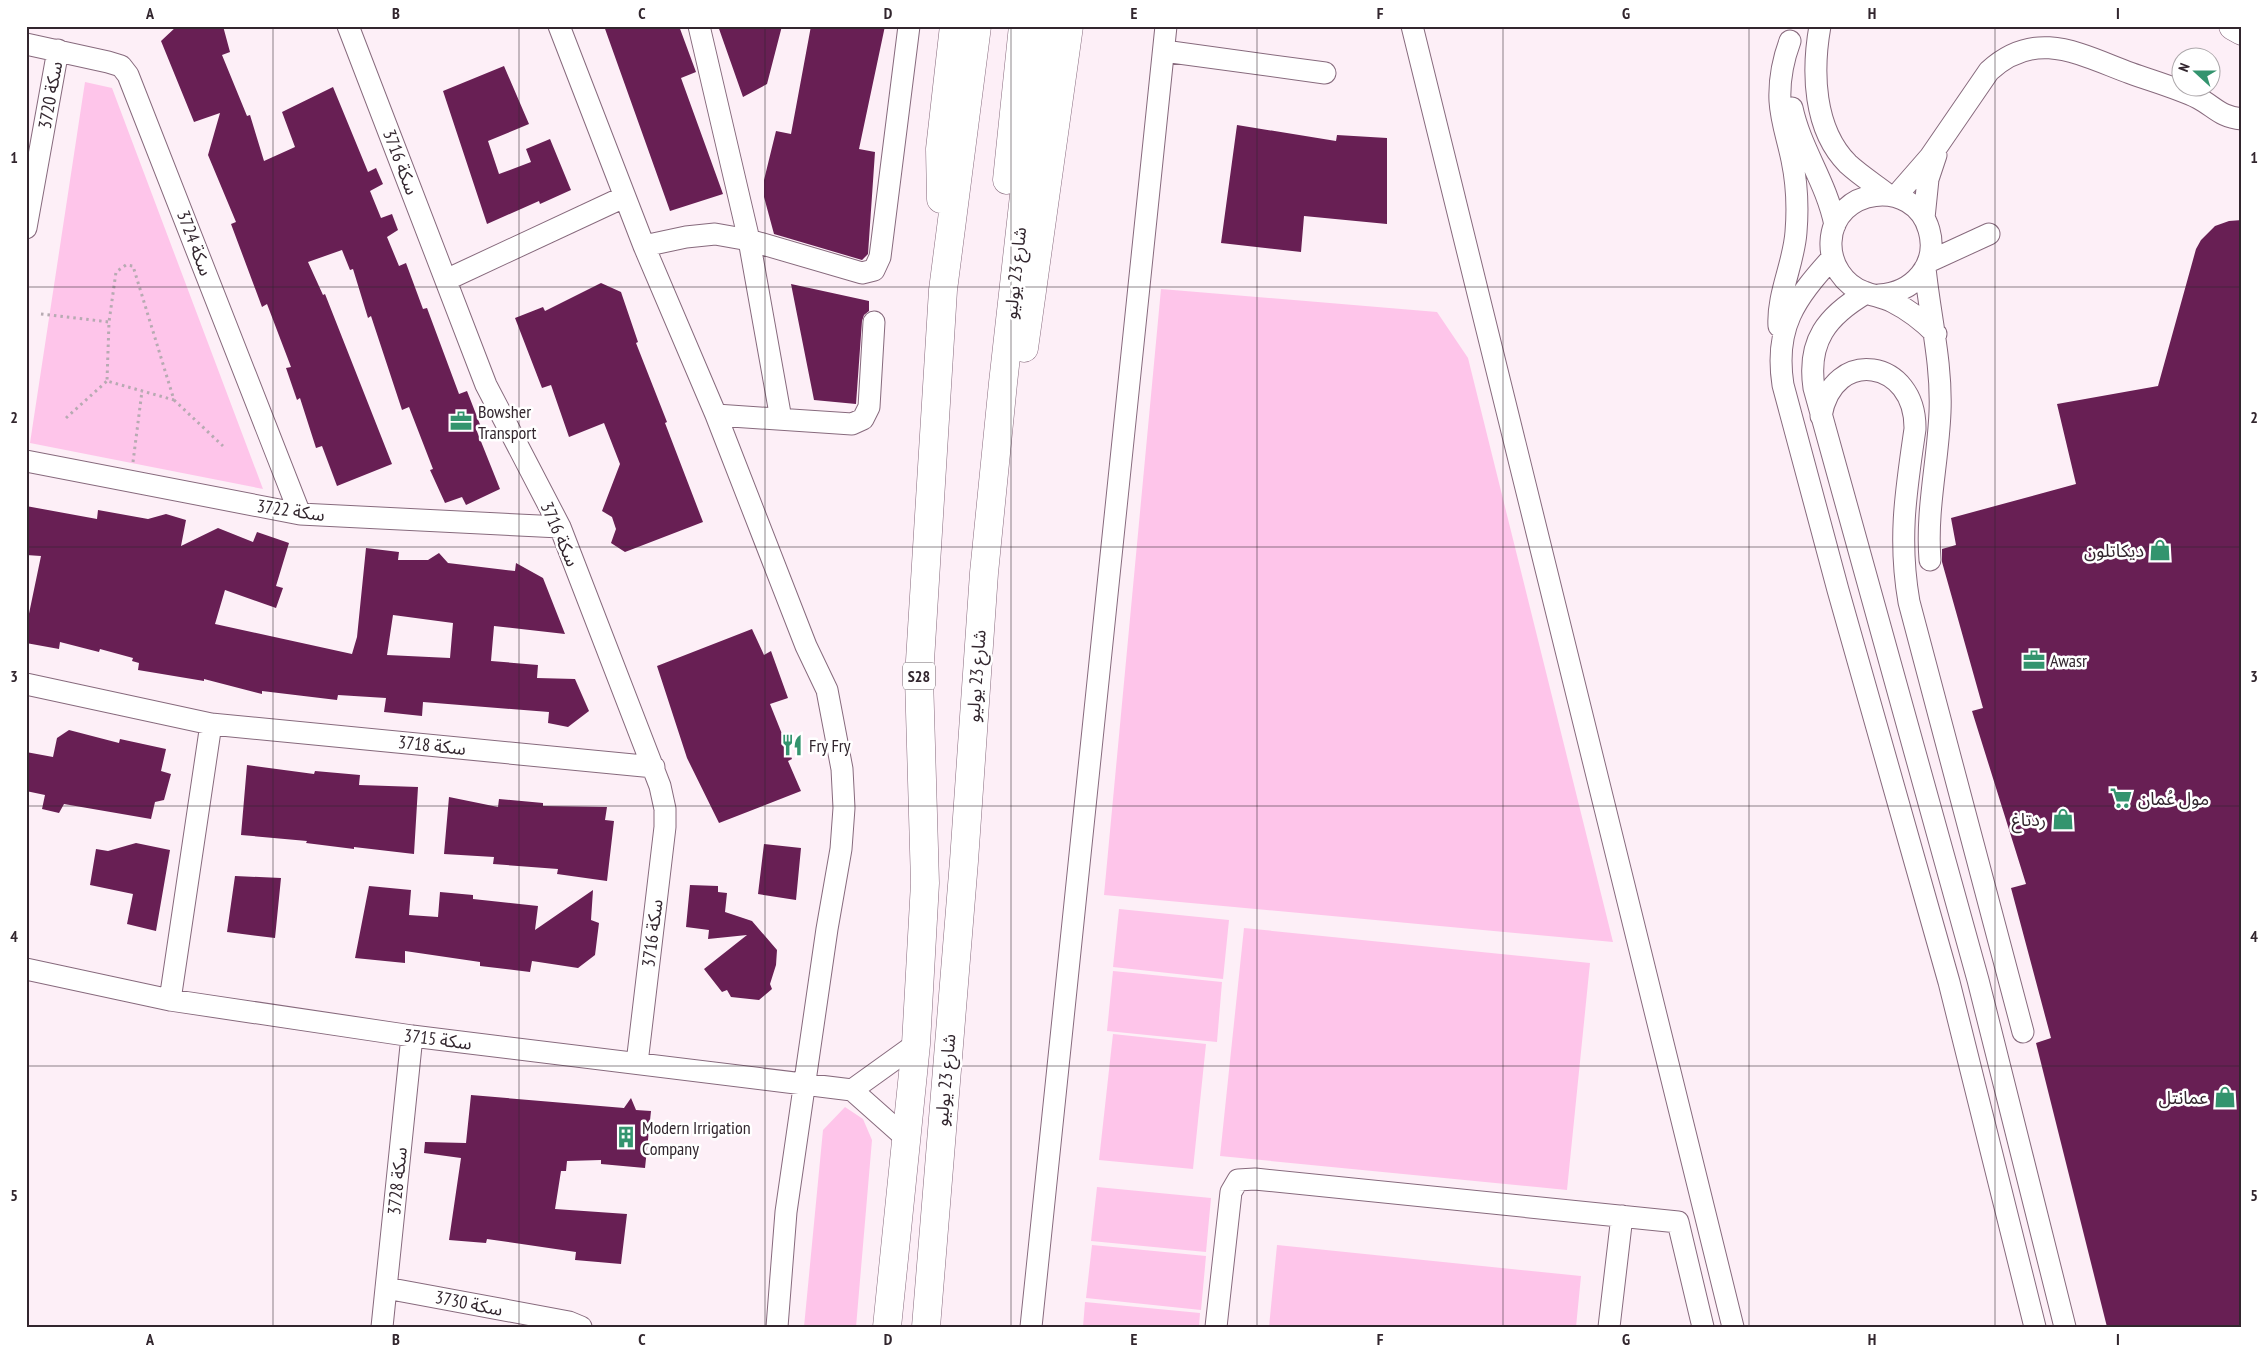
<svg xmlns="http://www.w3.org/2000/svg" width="2268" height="1353" font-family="'PT Sans Narrow','Noto Sans Arabic',sans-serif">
<rect width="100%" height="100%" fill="#fdeff7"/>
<path fill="#fec5ea" d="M85 82 112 88 263 489 30 443Z
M1161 289 1437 312 1468 358 1613 942 1104 895Z
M1119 909 1229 920 1223 979 1113 967Z
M1244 928 1590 963 1567 1190 1220 1156Z
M1113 971 1222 982 1217 1042 1107 1031Z
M1113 1034 1206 1044 1193 1169 1099 1160Z
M845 1107 863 1119 872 1140 856 1327H804L823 1130Z
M1097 1187 1211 1198 1206 1252 1091 1241Z
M1092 1245 1206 1256 1201 1310 1086 1298Z
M1277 1245 1581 1276 1576 1327H1269Z
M1085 1302 1200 1313 1199 1327H1083Z"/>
<path fill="#681f54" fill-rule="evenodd" d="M177 26H223L230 52 222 55 247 116 250 115 264 161 295 147 282 112 333 87 368 172 376 168 383 184 370 191 381 218 392 214 398 230 387 237 399 266 406 263 423 309 427 308 459 394 467 391 481 427 476 429 500 489 466 505 462 497 445 503 430 470 433 469 409 407 402 410 371 316 368 318 353 269 350 270 342 250 308 262 323 295 325 294 392 464 337 486 322 446 316 448 300 398 297 400 286 368 291 367 267 304 262 307 231 224 236 222 208 155 220 113 194 122 161 41Z
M604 26H679L696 72 681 78 723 194 670 211Z
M718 26H782L767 84 743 97Z
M811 26H885L859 149 875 152 868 254 862 260 774 234 764 197V180L776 131 791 134Z
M504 66 529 124 488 141 499 174 531 162 526 149 550 139 571 190 540 204 539 201 487 224 443 91Z
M1237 125 1336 141 1337 135 1387 138V224L1304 216 1301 252 1221 243Z
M2242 220V1327H2107L2036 1043 2051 1038 2011 888 2026 884 1972 711 1983 708 1942 562V549L1956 545 1951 518 2076 484 2057 404 2158 386 2196 249 2201 240 2215 226 2229 221Z
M601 283 621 292 638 342 636 343 667 422 665 423 703 522 625 552 611 543 616 529 612 517 602 511 620 464 604 423 569 437 551 385 542 388 515 318 543 307 545 311Z
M791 284 869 301V311L864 315 862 321 856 404 814 400Z
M26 506 97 519 98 510 148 519 166 514 186 520 181 546 218 528 253 542 257 532 289 543 276 586 283 588 276 608 225 590 215 624 352 654 357 637 366 548 399 552 398 560H428L439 553 448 563 515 571 516 563 543 578 565 634 494 626 491 661 538 665 537 678 575 679 589 711 568 727 548 723 549 712 423 702 422 716 384 712 386 698 338 695 337 700 262 691V694L204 679V681L138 670 139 663 132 661 133 658 100 649 99 652 60 642 59 649 26 643V628L41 556 26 555ZM393 615 453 623 450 658 387 655Z
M752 629 764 655 771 651 788 698 770 704 792 759 788 761 801 791 719 823 687 758 657 666Z
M69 730 119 743 120 739 166 749 161 771 171 774 164 800 155 802 151 819 64 804 59 813 42 809 45 795 26 791V752L53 757 57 738Z
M247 765 314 774 315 771 360 775 359 785 418 787 414 854 354 847V849L306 843 307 841 241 835Z
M449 797 498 807 499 799 543 803V806L607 807 605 820 614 821 607 881 557 874 558 869 493 864 494 857 444 854Z
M136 843 170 850 156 931 127 924 133 894 90 885 96 849 108 851Z
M764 844 801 848 796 900 758 894Z
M235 876 281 878 275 938 227 932Z
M690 885 718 886V892L727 893 725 912 752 921 777 950 776 965 770 984 772 989 759 1000 731 997 727 990 722 992 704 969 747 935 708 939 709 930 686 927Z
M369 886 411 890 409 915 438 917 440 892 473 895V899L538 906 535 930 593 890 591 920 599 923 595 955 578 968 532 961 530 972 480 966V962L405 951V963L355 958Z
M471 1095 624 1108 631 1098 636 1110 651 1111 645 1168 601 1164V1160L567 1161 566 1171H561L555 1209 627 1214 621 1264 575 1260 576 1252 487 1239 486 1243 449 1240 461 1158 424 1153 425 1142 466 1143Z"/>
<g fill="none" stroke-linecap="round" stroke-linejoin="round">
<g stroke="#876a7d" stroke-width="23">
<path id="minor" d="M348 26 486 385 560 527 660 786 665 809V827L637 1063
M559 26 644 246 716 415 806 646 827 690 842 769 844 808 841 849 827 929 786 1212 777 1327
M1412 26 1733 1327
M1820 26C1812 71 1813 129 1848 164 1860 175 1874 184 1887 194
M26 44 108 62 121 66 128 75 300 514
M1164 51 1325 73
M1792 108C1801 150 1826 181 1835 225
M1896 196 1930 157 1989 71C2036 28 2079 54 2130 73 2152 81 2177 88 2198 98 2215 107 2220 117 2242 119
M1924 218 1928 179 1936 155
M26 228 58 50
M644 246 686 237 715 234 749 240 699 26
M1832 258C1795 299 1774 327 1783 385L1838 590 1949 982 2035 1327
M1928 262 1989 234
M1925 268C1930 317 1942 363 1940 412 1938 462 1926 510 1930 560
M446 280 624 197
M1866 293C1827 316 1807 341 1814 388L1978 980 2065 1327
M1879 295C1913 293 1939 265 1929 230 1914 177 1833 187 1831 242 1830 264 1844 285 1864 292 1874 296 1883 297 1893 302 1909 310 1923 321 1936 334
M1779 326C1777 295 1794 263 1796 232 1798 208 1797 184 1792 160 1788 140 1781 121 1780 101 1779 80 1783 60 1790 41
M716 415 852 424 863 419 869 407 874 322
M1821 416C1833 346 1916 359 1915 429 1906 491 1898 539 1909 602L2023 1032
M781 419 749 240 862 273 874 270 880 257 909 26
M26 461 300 514 560 527
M26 684 211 724 654 767
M26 969 170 1000 412 1036 852 1090 906 1138
M170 1000 211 724
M852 1090 916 1044
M386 1288 569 1322 581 1327
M382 1327 412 1036
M1031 1327 1166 26
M1216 1327 1231 1192 1238 1180 1255 1179 1678 1222 1703 1327
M1609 1327 1622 1216"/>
</g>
<g stroke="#876a7d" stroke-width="29">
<path id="major" d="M2233 26 2242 31
M1007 180 1023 26
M941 199 940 149 954 26
M1024 348 1069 26
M887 1327 916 1044 925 883 919 677 943 290 977 26
M926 1327 964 861 984 573 1003 383 1043 26"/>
</g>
<path stroke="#b7aab2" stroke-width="3" stroke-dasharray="2.5 4" stroke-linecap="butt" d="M41 314 109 322 107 381 174 400 133 266 126 265 116 272 109 322
M174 400 223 446
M66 418 107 381
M133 462 142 391"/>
<use href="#minor" stroke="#fff" stroke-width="21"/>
<use href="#major" stroke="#fff" stroke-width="28"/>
</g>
<path fill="none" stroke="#32262e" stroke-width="1" stroke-opacity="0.55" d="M273 26V1327M519 26V1327M765 26V1327M1011 26V1327M1257 26V1327M1503 26V1327M1749 26V1327M1995 26V1327M26 287H2242M26 547H2242M26 806H2242M26 1066H2242"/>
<defs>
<g id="office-bare" transform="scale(1.725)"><path d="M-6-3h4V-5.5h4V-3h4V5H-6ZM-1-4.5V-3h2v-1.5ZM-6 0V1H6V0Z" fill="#33946e" stroke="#fff" stroke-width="2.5" paint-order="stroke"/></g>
<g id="shop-bare" transform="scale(1.725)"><path d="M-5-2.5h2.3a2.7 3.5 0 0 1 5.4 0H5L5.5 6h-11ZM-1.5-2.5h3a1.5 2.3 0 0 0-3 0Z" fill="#33946e" stroke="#fff" stroke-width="2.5" paint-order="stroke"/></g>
<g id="restaurant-bare" transform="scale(1.725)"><path d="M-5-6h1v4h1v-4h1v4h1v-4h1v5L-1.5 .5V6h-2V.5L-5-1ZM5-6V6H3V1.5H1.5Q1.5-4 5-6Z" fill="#33946e" stroke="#fff" stroke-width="2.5" paint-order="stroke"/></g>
<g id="supermarket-bare" transform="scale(1.725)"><path d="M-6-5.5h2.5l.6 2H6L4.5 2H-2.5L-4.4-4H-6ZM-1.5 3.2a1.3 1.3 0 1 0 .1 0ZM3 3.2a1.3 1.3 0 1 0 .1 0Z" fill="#33946e" stroke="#fff" stroke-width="2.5" paint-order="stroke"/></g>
<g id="building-bare" transform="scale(1.725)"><path d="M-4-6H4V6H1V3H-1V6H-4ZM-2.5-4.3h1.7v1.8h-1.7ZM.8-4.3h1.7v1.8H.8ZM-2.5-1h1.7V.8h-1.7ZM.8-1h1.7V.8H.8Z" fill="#33946e" stroke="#fff" stroke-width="2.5" paint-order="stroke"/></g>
</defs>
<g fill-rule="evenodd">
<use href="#office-bare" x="461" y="421"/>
<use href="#shop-bare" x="2160" y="550"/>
<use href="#office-bare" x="2034" y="660"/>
<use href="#restaurant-bare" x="792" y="745"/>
<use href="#supermarket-bare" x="2121" y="798"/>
<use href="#shop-bare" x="2063" y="819"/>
<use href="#shop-bare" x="2225" y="1097"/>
<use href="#building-bare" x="626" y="1137"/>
</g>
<g text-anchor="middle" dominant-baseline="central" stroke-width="5" stroke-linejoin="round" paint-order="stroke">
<rect fill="#fff" stroke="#70676d" stroke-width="1" x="903" y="662.5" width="32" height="27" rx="4"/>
<g font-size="16" font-weight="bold" fill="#32262e">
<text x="919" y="676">S28</text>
</g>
<g font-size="18" fill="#32262e" stroke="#fff">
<text transform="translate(50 95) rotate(-80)">سكة 3720</text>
<text transform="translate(401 162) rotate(69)">سكة 3716</text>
<text transform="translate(195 243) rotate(69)">سكة 3724</text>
<text transform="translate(1015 273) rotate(-84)">شارع 23 يوليو</text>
<text transform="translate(291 510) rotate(8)">سكة 3722</text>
<text transform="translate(560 534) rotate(66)">سكة 3716</text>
<text transform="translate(976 676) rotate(-86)">شارع 23 يوليو</text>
<text transform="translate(432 745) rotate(6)">سكة 3718</text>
<text transform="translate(652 933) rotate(-83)">سكة 3716</text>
<text transform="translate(438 1039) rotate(7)">سكة 3715</text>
<text transform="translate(945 1080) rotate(-85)">شارع 23 يوليو</text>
<text transform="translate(397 1181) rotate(-84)">سكة 3728</text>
<text transform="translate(469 1303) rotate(11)">سكة 3730</text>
</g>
<g font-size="18" fill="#32262e" stroke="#fff" text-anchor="start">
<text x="478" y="411">Bowsher<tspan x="478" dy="21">Transport</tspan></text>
<text x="2144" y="550" text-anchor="end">ديكاتلون</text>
<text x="2050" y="660">Awasr</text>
<text x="809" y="745">Fry Fry</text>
<text x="2138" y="798">مول عُمان</text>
<text x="2046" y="819" text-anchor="end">ردتاغ</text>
<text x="2208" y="1097" text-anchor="end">عمانتل</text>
<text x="642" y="1127">Modern Irrigation<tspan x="642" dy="21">Company</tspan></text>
</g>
</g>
<rect width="2268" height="1353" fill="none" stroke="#ffffff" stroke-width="55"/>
<g transform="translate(2196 72) rotate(291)"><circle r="24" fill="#ffffff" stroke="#ada8ab"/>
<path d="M0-4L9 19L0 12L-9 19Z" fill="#33946e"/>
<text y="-8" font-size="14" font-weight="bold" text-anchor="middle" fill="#32262e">N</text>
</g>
<rect x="28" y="28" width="2212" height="1298" fill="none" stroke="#32262e" stroke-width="2"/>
<g font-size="16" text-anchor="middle" font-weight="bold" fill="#32262e">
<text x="150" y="19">A</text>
<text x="396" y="19">B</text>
<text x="642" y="19">C</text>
<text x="888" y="19">D</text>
<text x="1134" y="19">E</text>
<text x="1380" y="19">F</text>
<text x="1626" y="19">G</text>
<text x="1872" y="19">H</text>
<text x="2118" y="19">I</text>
<text x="14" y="163">1</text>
<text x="2254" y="163">1</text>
<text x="14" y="423">2</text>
<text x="2254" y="423">2</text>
<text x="14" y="682">3</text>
<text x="2254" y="682">3</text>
<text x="14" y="942">4</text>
<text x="2254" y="942">4</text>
<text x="14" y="1201">5</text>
<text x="2254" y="1201">5</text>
<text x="150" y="1345">A</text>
<text x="396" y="1345">B</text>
<text x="642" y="1345">C</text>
<text x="888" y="1345">D</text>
<text x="1134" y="1345">E</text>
<text x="1380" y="1345">F</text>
<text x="1626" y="1345">G</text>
<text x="1872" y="1345">H</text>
<text x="2118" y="1345">I</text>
</g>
</svg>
